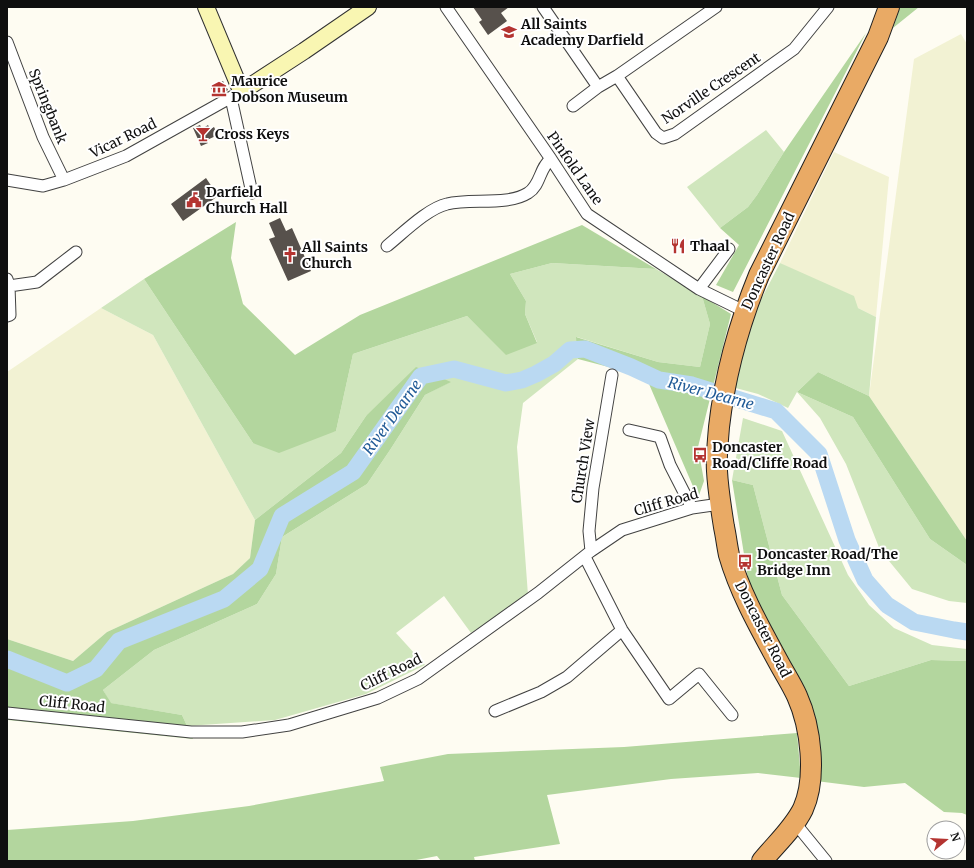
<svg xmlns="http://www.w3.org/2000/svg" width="974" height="868" font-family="Merriweather,serif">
<rect width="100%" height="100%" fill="#fefcf2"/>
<path fill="#f2f2d3" d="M961 34 967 44V541L869 396 914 59Z
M834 152 889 177 876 317 858 308 780 263Z
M101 308 153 335 255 520 250 558 233 574 107 632 73 661 7 639V372Z"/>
<path fill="#d0e6bd" d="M766 130 784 152 757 195 748 207 720 228 687 187Z
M552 263 656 269 702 296 710 324 700 367 658 362 577 337 578 359 523 403 517 447 528 595 471 633 444 596 396 633 425 665 366 694 275 720 187 726 182 715 110 703 103 690 154 650 257 604 276 574 282 537 367 484 390 450 425 395 450 382 366 416 341 453 255 520 153 335 101 308 144 279 253 443 336 431 353 354 467 316 506 354 537 342 525 314 526 301 510 274Z
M780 263 854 296 858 308 876 317 869 396 818 372 797 392 853 417 930 539 967 565V603L949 601 912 589 880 550 846 464 820 418 797 392 788 408 758 394 732 387 753 315Z
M743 418 782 431 848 575 869 605 894 628 932 645 967 649V661L931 660 849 686 782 595 753 485 732 480Z"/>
<path fill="#b3d69e" d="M900 7H919L893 28Z
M866 33 733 292 716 285 739 245 720 228 748 207 757 195 784 152Z
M236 222 231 258 243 304 295 355 360 315 582 225 656 269 552 263 510 274 526 301 525 314 537 343 506 355 467 316 353 354 336 431 279 453 253 443 144 279Z
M702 296 731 314 698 447 704 481 698 498 649 384 620 370 578 359 576 337 658 362 700 367 710 324Z
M416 367 451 382 425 395 390 450 367 484 282 537 276 574 257 604 154 650 103 690 111 703 182 715 193 739 8 720 7 639 73 661 107 632 233 574 250 558 255 520 341 453 366 416Z
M818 372 869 396 967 541V565L930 539 853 417 797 392Z
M732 480 753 485 782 595 849 686 931 660 967 661V815L962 813 944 812 905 783 864 787 816 781 763 621 748 579Z
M797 733 801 778 758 773 671 779 547 795 560 844 474 857 475 861H441L437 856 411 861H7V830L133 821 249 806 384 781 380 767 448 754 624 747Z"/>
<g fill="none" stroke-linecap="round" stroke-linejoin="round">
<path stroke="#bad9f2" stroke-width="17" d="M7 659 67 683 96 669 119 641 224 599 260 569 282 516 353 472 421 376 454 369 506 383 522 380 536 374 554 364 570 350 585 349 631 367 659 380 692 385 776 411 819 454 847 540 865 580 887 605 914 622 954 630 967 632"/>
</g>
<path fill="#57514c" d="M473 7H509L501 13 507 21 488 35 479 22 482 20Z
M223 81 228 90 216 97 211 88Z
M200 125 202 129 208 125 210 129 214 127 218 135 207 140 208 143 201 146 193 128Z
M206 178 218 196 183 221 171 204Z
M280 218 286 231 292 228 311 271 288 281 269 239 275 237 269 223Z"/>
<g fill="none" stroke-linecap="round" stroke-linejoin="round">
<g stroke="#424242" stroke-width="13">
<path id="street" d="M446 7 551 159 587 214 699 289 744 311
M543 7 598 87
M7 42 43 137 64 180
M617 76 656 133 663 138 675 134 794 49 828 7
M231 98 252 193
M573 106 598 87 617 76 716 7
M7 180 43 186 64 180 126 156 244 90
M387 246C402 234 428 208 447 204 470 198 508 206 528 193 541 185 539 168 551 159
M7 279 9 286 10 315 7 316
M9 286 37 282 76 252
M699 289 729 249
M629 430 660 437 670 465 692 508
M591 551 589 531 593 488 612 375
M585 557 622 630 669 699 699 674 732 715
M495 711 541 692 567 677 622 630
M7 713 191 732H242L289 725 378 698 418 679 538 593 591 551 622 530 692 508 720 504
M795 823 826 861"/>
</g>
<g stroke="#313131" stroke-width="18">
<path id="secondary" d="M206 7 239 86 244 90 304 51 368 7"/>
</g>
<g stroke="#202020" stroke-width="22">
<path id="highway" d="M762 861C776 844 793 829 803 809 817 778 811 727 797 696 792 685 785 674 779 663 760 628 740 593 729 555 727 546 726 536 724 527 721 508 718 490 717 471 716 456 718 441 719 427 725 374 739 324 759 275L878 37 889 7"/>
</g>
<use href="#street" stroke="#fff" stroke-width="11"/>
<use href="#secondary" stroke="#f9f6b2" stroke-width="16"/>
<use href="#highway" stroke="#e9aa65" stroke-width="20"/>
</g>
<defs>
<g id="school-bare" transform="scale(1.2)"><path d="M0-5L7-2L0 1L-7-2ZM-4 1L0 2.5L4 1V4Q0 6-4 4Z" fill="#b43431" stroke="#fff" stroke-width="2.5" paint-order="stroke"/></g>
<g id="museum-bare" transform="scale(1.2)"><path d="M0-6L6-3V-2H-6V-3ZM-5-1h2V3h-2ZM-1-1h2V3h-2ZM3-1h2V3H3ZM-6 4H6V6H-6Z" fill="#b43431" stroke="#fff" stroke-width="2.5" paint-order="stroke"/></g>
<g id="bar-bare" transform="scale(1.2)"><path d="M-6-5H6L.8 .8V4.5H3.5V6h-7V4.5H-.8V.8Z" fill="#b43431" stroke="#fff" stroke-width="2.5" paint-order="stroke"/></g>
<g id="civic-bare" transform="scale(1.2)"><path d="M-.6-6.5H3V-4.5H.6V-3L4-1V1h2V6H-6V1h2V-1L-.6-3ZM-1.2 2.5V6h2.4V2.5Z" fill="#b43431" stroke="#fff" stroke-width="2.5" paint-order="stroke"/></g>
<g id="restaurant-bare" transform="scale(1.2)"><path d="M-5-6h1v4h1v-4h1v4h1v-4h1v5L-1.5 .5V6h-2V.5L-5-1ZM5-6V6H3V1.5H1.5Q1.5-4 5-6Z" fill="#b43431" stroke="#fff" stroke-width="2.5" paint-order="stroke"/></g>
<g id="church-bare" transform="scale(1.2)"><path d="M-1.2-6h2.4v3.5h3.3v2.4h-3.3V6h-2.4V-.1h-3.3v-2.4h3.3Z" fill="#b43431" stroke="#fff" stroke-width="2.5" paint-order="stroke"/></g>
<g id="bus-bare" transform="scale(1.2)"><path d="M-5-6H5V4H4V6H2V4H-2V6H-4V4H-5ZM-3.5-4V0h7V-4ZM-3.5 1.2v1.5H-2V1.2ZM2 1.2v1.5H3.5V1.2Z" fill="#b43431" stroke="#fff" stroke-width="2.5" paint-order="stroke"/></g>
</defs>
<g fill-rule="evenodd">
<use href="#school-bare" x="509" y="32"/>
<use href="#museum-bare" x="219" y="89"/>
<use href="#bar-bare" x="203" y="134"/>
<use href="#civic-bare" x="194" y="200"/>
<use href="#restaurant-bare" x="678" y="246"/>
<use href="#church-bare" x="290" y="255"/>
<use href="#bus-bare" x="700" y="455"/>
<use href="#bus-bare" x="745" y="562"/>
</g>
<g text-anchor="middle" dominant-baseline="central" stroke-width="4" stroke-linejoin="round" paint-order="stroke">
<g font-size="14" font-weight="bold" fill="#0f0f0f" stroke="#fff" text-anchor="start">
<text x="521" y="24">All Saints<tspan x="521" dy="16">Academy Darfield</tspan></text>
<text x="231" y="81">Maurice<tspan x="231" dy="16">Dobson Museum</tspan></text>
<text x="215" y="134">Cross Keys</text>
<text x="206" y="192">Darfield<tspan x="206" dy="16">Church Hall</tspan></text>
<text x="690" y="246">Thaal</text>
<text x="302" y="247">All Saints<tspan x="302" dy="16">Church</tspan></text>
<text x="712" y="447">Doncaster<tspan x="712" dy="16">Road/Cliffe Road</tspan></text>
<text x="757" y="554">Doncaster Road/The<tspan x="757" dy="16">Bridge Inn</tspan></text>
</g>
<g font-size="14" fill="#0f0f0f" stroke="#fff">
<text transform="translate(711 88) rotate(-34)">Norville Crescent</text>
<text transform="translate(48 106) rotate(68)">Springbank</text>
<text transform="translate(123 138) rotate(-26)">Vicar Road</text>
<text transform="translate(575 168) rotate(55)">Pinfold Lane</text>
<text transform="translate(768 261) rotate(-65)">Doncaster Road</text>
<text transform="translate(583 461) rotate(-81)">Church View</text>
<text transform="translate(666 502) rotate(-16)">Cliff Road</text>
<text transform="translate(763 629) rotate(63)">Doncaster Road</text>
<text transform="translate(391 672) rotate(-26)">Cliff Road</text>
<text transform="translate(72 704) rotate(6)">Cliff Road</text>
</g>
<g font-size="15" font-style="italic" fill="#215b97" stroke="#fff">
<text transform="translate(711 393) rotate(15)">River Dearne</text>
<text transform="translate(392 417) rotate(-54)">River Dearne</text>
</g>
</g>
<rect width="974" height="868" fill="none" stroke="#0f0f0f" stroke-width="16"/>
<g transform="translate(946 840) rotate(72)"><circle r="19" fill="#ffffff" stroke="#9f9f9f"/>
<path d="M0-3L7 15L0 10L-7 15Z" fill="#b43431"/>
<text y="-6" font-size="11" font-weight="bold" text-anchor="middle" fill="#0f0f0f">N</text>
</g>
</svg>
